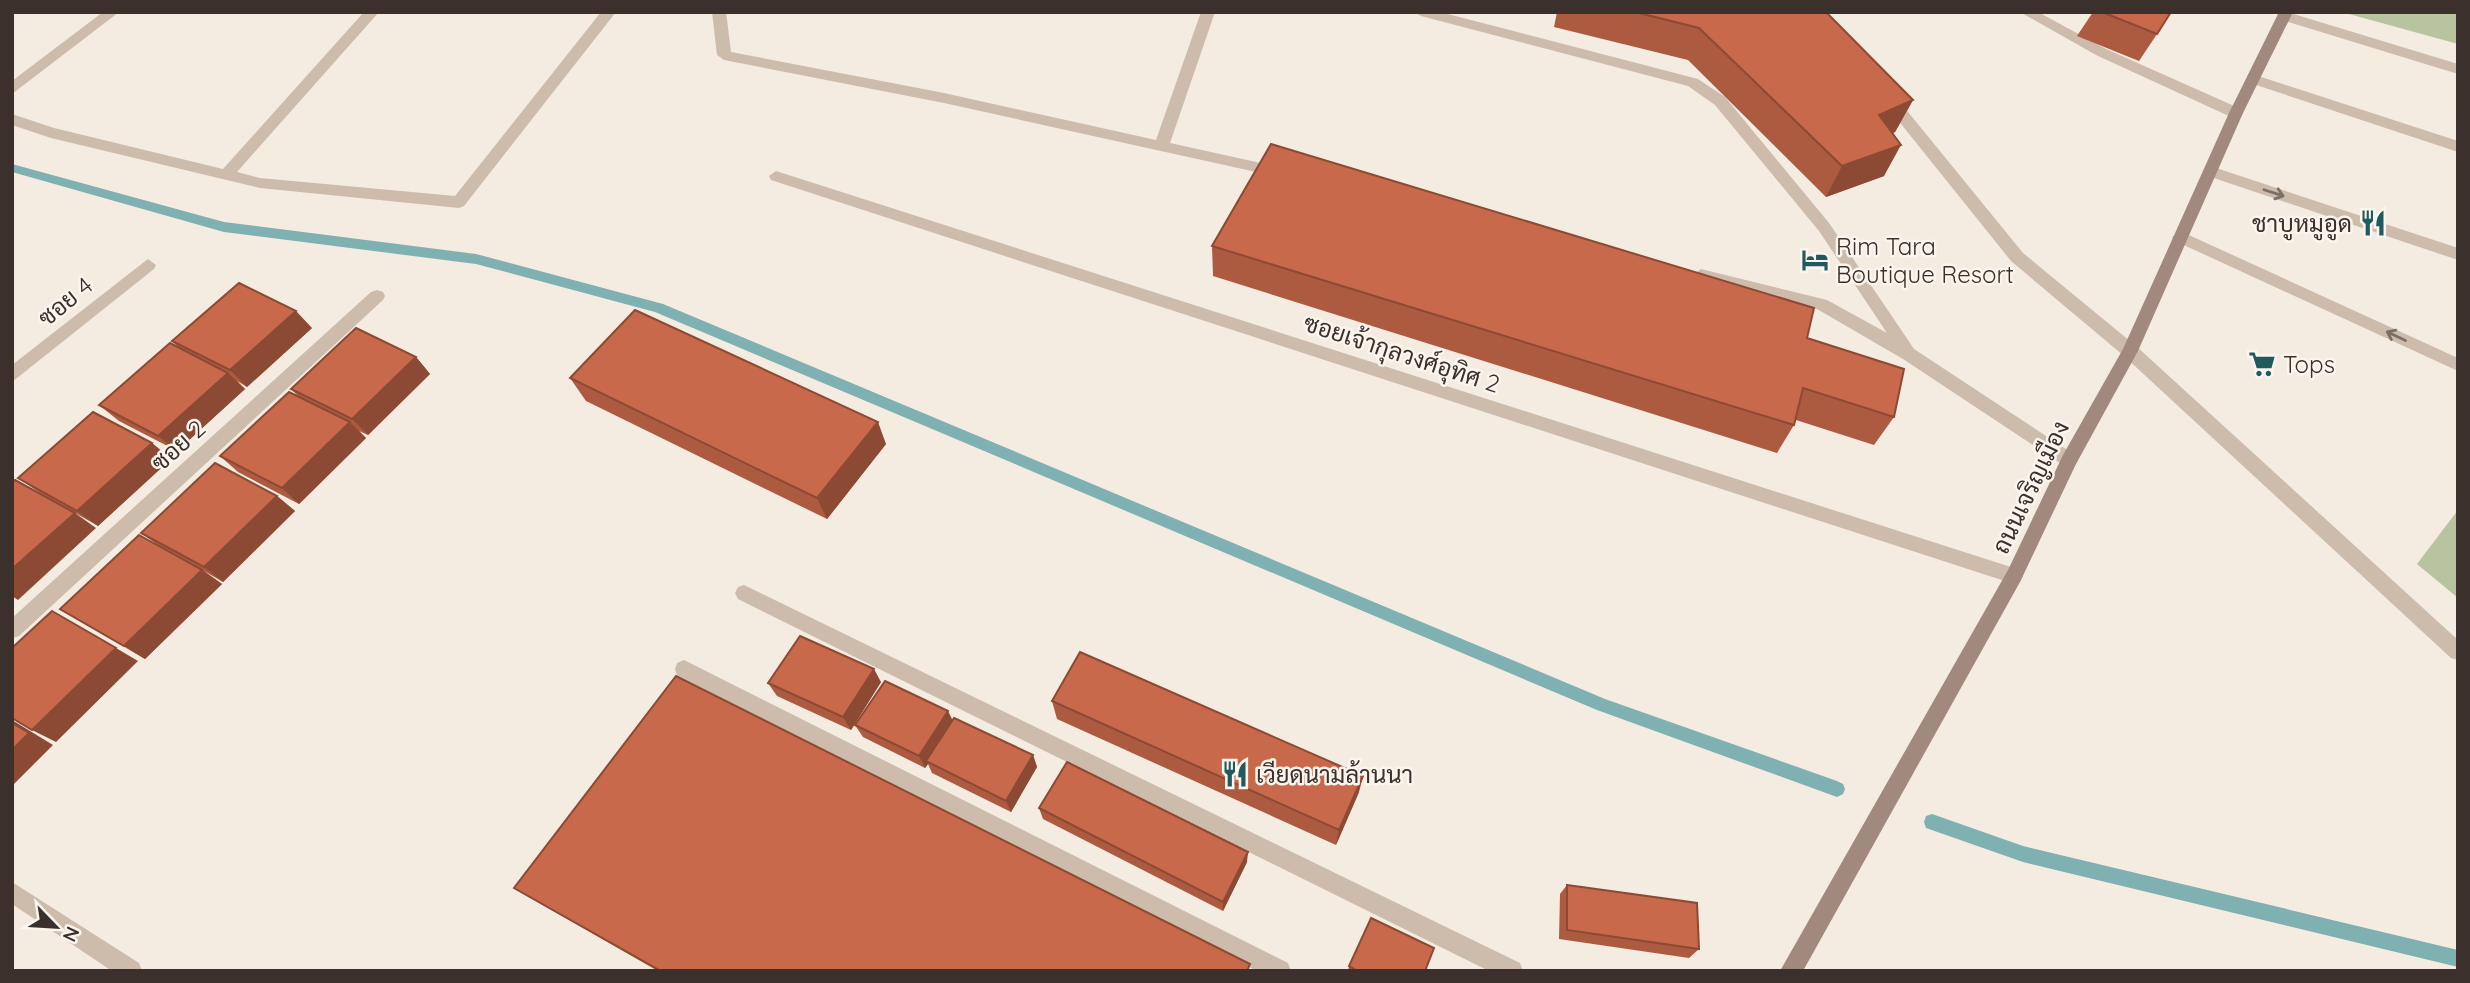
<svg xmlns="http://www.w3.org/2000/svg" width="2470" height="983" font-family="Quicksand,Sarabun,sans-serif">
<rect width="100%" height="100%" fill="#f4ebe1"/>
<path fill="#b8c4a0" d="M2350 12H2458V44L2349 14Z
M2458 510V598L2417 564Z"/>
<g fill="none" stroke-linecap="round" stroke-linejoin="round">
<path fill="#7fb0b2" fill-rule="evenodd" d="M12 164 224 222 476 254 663 304 1605 699 1837 781 1843 784 1845 789 1843 794 1837 797 1597 710 655 312 476 264 224 232 12 172Z
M1932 814 2023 846 2458 950V967L2023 862 1926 828 1924 822 1926 816Z"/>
<path fill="#cdbbac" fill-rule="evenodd" d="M712 12H726L731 52 944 93 1156 140 1201 12H1215L1170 143 1279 167 1286 172 1279 177 944 103 724 60 717 55Z
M1414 12H1440L1698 79 1725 97 1829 223 1914 349 2075 455 2078 460 2075 465H2063L1903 359 1817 309 1695 279 1693 275 1701 269 1827 300 1887 333 1819 231 1715 105 1688 86 1421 16Z
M2020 12H2038L2106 49 2241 109 2243 113 2241 117H2231L2096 55Z
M2287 12 2458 64V74L2279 19 2277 16 2279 13Z
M2252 74 2458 141V152L2247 82V76Z
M1890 95 1895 96 2023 253 2136 346 2138 351 2136 356H2124L2011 261 1885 104 1883 100Z
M2210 166 2458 248V260L2205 175 2203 171Z
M776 171 2014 568 2020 570 2023 576 2020 582 2014 584 771 180 769 176Z
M2180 231 2458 358V371L2175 241 2172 237Z
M744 585 1520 963 1523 971H1489L738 599 735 593 738 587Z
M684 660 1288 963 1291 971H1257L677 675 675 669 677 663Z"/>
<path fill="#cdbbac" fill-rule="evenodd" d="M103 12H119L12 94V81Z
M364 12H379L237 172 260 178 455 196 601 12H616L464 206 459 208 260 188 51 138 12 125V114L54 128 223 169Z
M148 259 156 265 154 269 12 382V365Z
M377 290 383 292 385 296 383 300 19 636 12 638V618L371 292Z
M2130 345 2136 346 2458 640V660L2451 658 2124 356 2122 351 2124 346Z
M12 882 139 963 142 971H112L12 904Z"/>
<path fill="#a18a7d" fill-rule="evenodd" d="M2279 12H2293L2243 113 2138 351 2076 464 2020 582 1803 971H1780L2008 570 2063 455 2123 349 2229 113Z"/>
</g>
<path fill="#ac5a40" d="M1557 12H1826L1913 100 1895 132 1893 133 1884 176 1826 197 1688 60 1554 27Z
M2093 12H2171L2157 34 2139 61 2077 36Z
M1212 246 1807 338 1894 417 1874 445 1796 420 1794 425 1777 453 1213 276Z
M312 328 247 387 237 381 245 389 177 451 119 421 99 405 179 348 172 341Z
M416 357 430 374 368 435 359 431 366 438 299 504 238 472 220 456 299 397 291 389Z
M570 378 886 444 827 519 586 401Z
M152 443 171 459 98 526 40 493 18 478Z
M277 496 295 511 223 582 204 571 222 584 145 659 60 609 159 546 141 533Z
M881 682 851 730 777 696 768 683Z
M1052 701 1359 792 1336 845 1057 719Z
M952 720 1033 755 1037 767 1011 812 932 773 928 764 925 768 863 737 855 725Z
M1039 808 1247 862 1223 911 1043 819Z
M1567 885 1699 949 1689 958 1559 939 1560 894Z
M514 888 1250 971H658L541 904Z
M1349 966 1425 971H1348Z"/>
<path fill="#8c4a34" d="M1913 100 1895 132 1862 146 1879 115Z
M1901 145 1884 176 1826 197 1842 166Z
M296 311 312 328 247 387 230 370Z
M416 357 430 374 368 435 352 419Z
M228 373 245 389 177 451 158 436Z
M350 422 366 438 299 504 282 488Z
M878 422 886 444 827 519 817 498Z
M152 443 171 459 98 526 77 511Z
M277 496 295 511 223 582 204 567Z
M75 513 96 528 18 600 12 596V569Z
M202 570 222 584 145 659 124 646Z
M116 648 138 661 56 742 32 730Z
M874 669 881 682 851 730 843 717Z
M948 711 954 723 926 761 928 764 925 768 919 756Z
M12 720 53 745 12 786Z
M1033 755 1037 767 1011 812 1006 801Z
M1363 776 1359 792 1336 845 1339 830Z
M1248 852 1247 862 1223 911V902Z"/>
<path fill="#c8694b" stroke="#8c4a34" stroke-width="2" d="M1635 12H1826L1913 100 1879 115 1901 145 1842 166 1699 28Z
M2102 12H2171L2157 34Z
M1271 144 1814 308 1807 338 1904 369 1894 417 1803 388 1794 425 1212 246Z
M239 283 296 311 230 370 172 341Z
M635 310 878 422 817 498 570 378Z
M356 328 416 357 352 419 291 389Z
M170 343 228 373 158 436 99 405Z
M289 392 350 422 282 488 220 456Z
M93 412 152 443 77 511 18 478Z
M215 463 277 496 204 567 141 533Z
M15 480 75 513 12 569V483Z
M139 535 202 570 124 646 60 609Z
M52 611 116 648 32 730 12 718V648Z
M800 636 874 669 843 717 768 683Z
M1080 652 1363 776 1339 830 1052 701Z
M676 676 1250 964 1247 971H661L514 888Z
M885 681 948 711 919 756 855 725Z
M954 718 1033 755 1006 801 926 761Z
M12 723 29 733 12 750Z
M1067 762 1248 852 1223 902 1039 808Z
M1567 885 1697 903 1699 949 1567 930Z
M1371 918 1434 948 1425 971H1358L1349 966Z"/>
<defs><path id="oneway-shaft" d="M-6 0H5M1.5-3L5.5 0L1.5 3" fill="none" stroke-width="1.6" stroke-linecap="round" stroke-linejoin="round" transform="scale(1.75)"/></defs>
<g stroke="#7d6f65">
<use href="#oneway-shaft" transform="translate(2274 193) rotate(18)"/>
<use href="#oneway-shaft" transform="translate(2396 336) rotate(-155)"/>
</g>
<defs>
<g id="restaurant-bare" transform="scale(2.1)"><path d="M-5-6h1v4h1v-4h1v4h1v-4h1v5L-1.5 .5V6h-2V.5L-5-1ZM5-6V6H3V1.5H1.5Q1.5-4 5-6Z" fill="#1f5a5e" stroke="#fbf5ee" stroke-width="2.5" paint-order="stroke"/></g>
<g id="hotel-bare" transform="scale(2.1)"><path d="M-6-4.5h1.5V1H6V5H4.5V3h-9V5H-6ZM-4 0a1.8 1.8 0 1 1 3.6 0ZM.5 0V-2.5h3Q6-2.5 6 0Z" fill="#1f5a5e" stroke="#fbf5ee" stroke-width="2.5" paint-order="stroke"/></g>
<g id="supermarket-bare" transform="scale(2.1)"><path d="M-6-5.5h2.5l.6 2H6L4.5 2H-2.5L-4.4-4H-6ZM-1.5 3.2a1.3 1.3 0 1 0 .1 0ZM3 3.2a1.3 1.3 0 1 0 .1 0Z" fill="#1f5a5e" stroke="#fbf5ee" stroke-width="2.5" paint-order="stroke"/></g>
</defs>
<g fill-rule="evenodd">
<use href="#restaurant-bare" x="2373" y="223"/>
<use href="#hotel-bare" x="1815" y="260"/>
<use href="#supermarket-bare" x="2262" y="364"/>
<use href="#restaurant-bare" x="1235" y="774"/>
</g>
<g text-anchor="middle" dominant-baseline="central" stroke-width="5" stroke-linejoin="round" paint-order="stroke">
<g font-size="24" fill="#3b302b" stroke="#fbf5ee" text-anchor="start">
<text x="2352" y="223" text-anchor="end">ชาบูหมูอูด</text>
<text x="1836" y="246">Rim Tara<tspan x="1836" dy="28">Boutique Resort</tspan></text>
<text x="2283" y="364">Tops</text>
<text x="1256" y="774">เวียดนามล้านนา</text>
</g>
<g font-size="24" fill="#3b302b" stroke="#fbf5ee">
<text transform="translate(65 301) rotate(-39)">ซอย 4</text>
<text transform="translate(1402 353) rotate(18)">ซอยเจ้ากุลวงศ์อุทิศ 2</text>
<text transform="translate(178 445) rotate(-42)">ซอย 2</text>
<text transform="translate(2030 487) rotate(-64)">ถนนเจริญเมือง</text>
</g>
</g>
<rect width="2470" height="983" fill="none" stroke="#3b302b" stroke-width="28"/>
<g transform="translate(56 927) rotate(115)" stroke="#fbf5ee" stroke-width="5" paint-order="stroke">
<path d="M0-5L12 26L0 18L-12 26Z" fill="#3b302b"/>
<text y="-10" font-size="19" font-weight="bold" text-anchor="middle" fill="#3b302b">N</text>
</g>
</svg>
